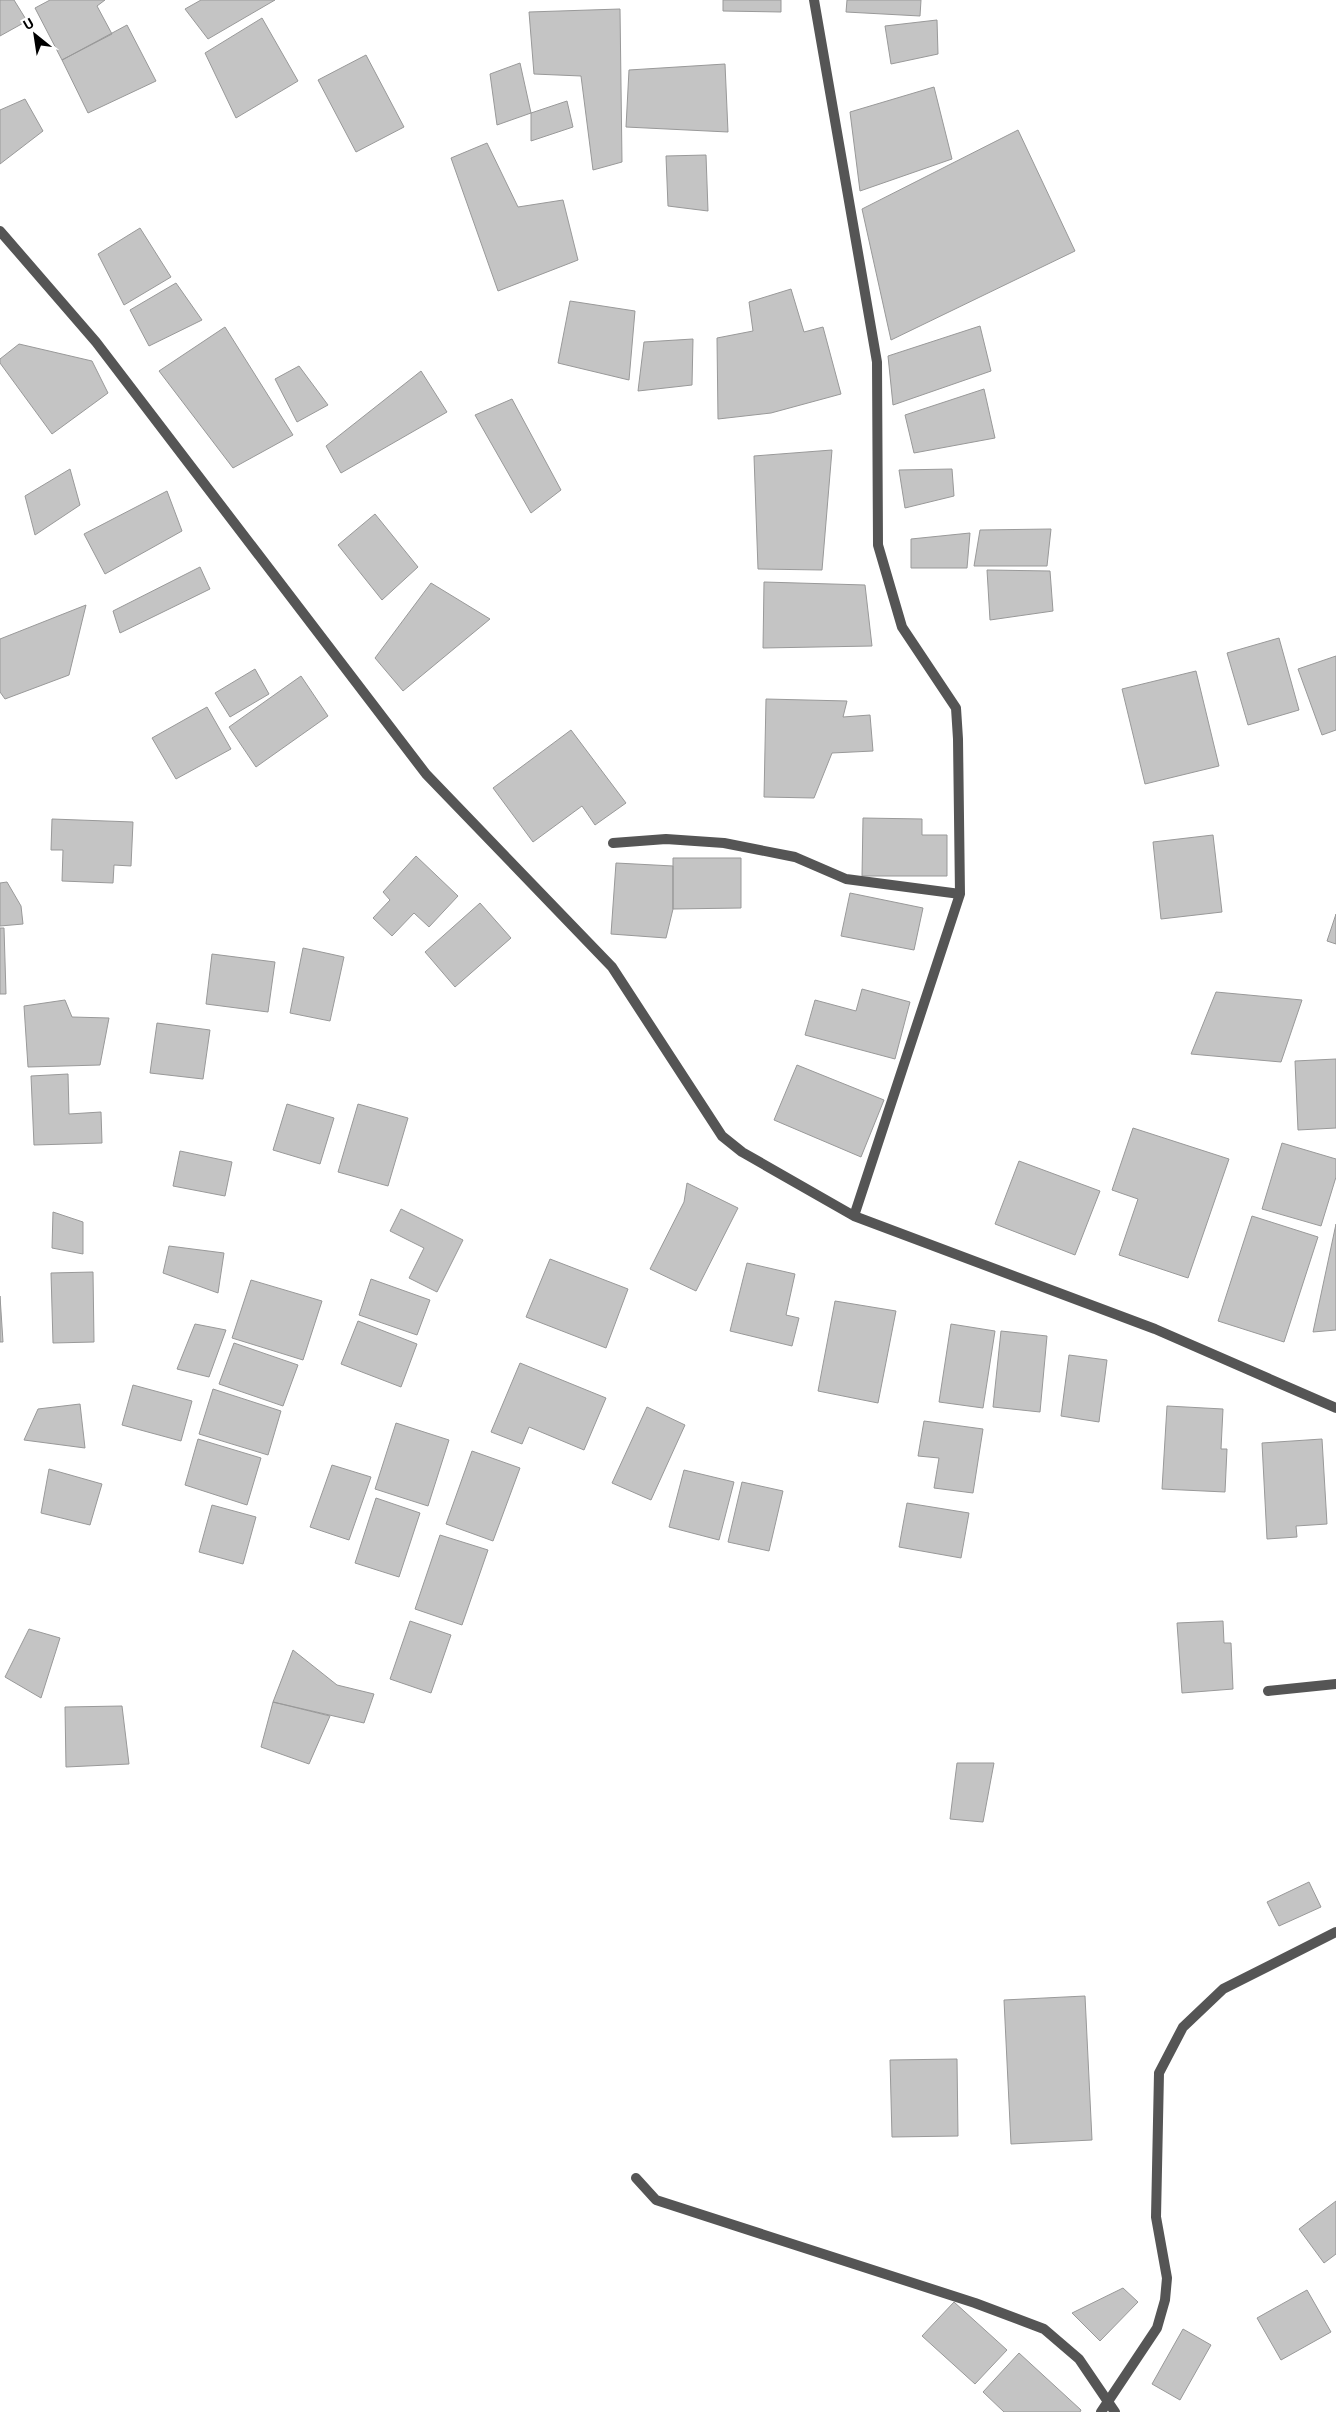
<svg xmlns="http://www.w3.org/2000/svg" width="1336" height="2412" font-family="Roboto,sans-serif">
<rect width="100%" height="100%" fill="#fff"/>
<path fill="#c4c4c4" stroke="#999" d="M0 0H14L27 21 0 36Z
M50 0H105L97 6 112 34 62 60 35 8Z
M201 0H275L208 39 185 9Z
M723 0H781V12L723 11Z
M847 0H921L920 16 846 12Z
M620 9 622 162 593 170 581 76 534 74 529 12Z
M262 18 298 81 236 118 205 53Z
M937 20 938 54 891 64 885 26Z
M127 25 156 81 88 113 62 60Z
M366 55 404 127 356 152 318 80Z
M520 63 531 113 497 125 490 74Z
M725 64 728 132 626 127 629 70Z
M934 87 952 159 860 191 850 112Z
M25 99 43 131 0 164V110Z
M567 101 573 127 531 141V113Z
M1018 130 1075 251 891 340 862 209Z
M487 143 518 207 563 200 578 260 498 291 451 158Z
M706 155 708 211 668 206 666 156Z
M140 228 171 277 124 305 98 254Z
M176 283 202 320 149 346 130 310Z
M791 289 804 332 823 327 841 394 771 413 718 419 717 338 753 331 749 302Z
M570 301 635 311 629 380 558 363Z
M980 326 991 371 893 405 888 356Z
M225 327 293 435 233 468 159 371Z
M693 339 692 385 638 391 644 342Z
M19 344 92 361 108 393 52 434 0 363V359Z
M299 366 328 405 297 422 275 379Z
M421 371 447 412 341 473 326 446Z
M984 389 995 438 914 453 905 415Z
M512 399 561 490 531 513 475 415Z
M832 450 822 570 758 569 754 456Z
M70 469 80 505 35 535 25 496Z
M952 469 954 496 905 508 899 470Z
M167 491 182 531 105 574 84 534Z
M375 514 418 567 382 600 338 545Z
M1051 529 1047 566H974L980 530Z
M970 533 967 568H911V539Z
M200 567 210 589 120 633 113 611Z
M987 570 1050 571 1053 611 990 620Z
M764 582 865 585 872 646 763 648Z
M431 583 490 619 403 691 375 658Z
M86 605 69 675 5 699 0 692V639Z
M1279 638 1299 710 1248 725 1227 653Z
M1336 656V730L1322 735 1298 669Z
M255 669 269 694 230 717 215 693Z
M1196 671 1219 766 1145 784 1122 689Z
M301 676 328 716 256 767 229 727Z
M766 699 847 701 843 717 870 715 873 751 832 753 814 798 764 797Z
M207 707 231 749 176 779 152 738Z
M571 730 626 803 595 825 582 806 533 842 493 788Z
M863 818 922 819V835H947V876H862Z
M52 819 133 822 131 866 114 865 113 883 62 881 63 850H51Z
M1213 835 1222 912 1161 919 1153 842Z
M416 856 458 896 429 927 414 913 392 936 373 918 390 900 383 892Z
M673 858H741V908L673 909Z
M616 863 673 866V909L666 938 611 934Z
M7 882 21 906 23 924 0 926V883Z
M850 893 923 908 914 950 841 936Z
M480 903 511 938 455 987 425 952Z
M1336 914V944L1327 941Z
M0 928H4L6 994H0Z
M303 948 344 957 330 1021 290 1013Z
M212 954 275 962 268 1012 206 1004Z
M862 989 910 1002 895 1059 805 1035 815 1000 856 1011Z
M1216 992 1302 1000 1281 1062 1191 1054Z
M65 1000 72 1017 109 1018 100 1065 28 1067 24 1006Z
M157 1023 210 1030 203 1079 150 1073Z
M1336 1059V1128L1298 1130 1295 1061Z
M797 1065 884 1100 861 1157 774 1120Z
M68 1074 69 1114 101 1112 102 1143 34 1145 31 1076Z
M287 1104 334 1118 320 1164 273 1150Z
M358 1104 408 1118 388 1186 338 1172Z
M1133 1128 1229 1159 1188 1278 1119 1255 1138 1199 1112 1190Z
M1282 1143 1336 1159V1177L1321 1226 1262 1209Z
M180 1151 232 1162 225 1196 173 1186Z
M1019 1161 1100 1191 1075 1255 995 1224Z
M687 1183 738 1208 696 1291 650 1269 684 1202Z
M401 1209 463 1240 437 1292 409 1278 424 1248 390 1231Z
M53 1212 83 1222V1254L52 1248Z
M1252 1216 1318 1237 1284 1342 1218 1321Z
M1336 1224V1330L1313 1332Z
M169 1246 224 1253 218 1293 163 1273Z
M550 1259 628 1289 606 1348 526 1317Z
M747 1263 795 1274 786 1315 799 1318 792 1346 730 1331Z
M93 1272 94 1342 53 1343 51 1273Z
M371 1279 430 1300 417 1335 359 1315Z
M251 1280 322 1301 303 1360 232 1338Z
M0 1296 3 1342H0Z
M835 1301 896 1311 878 1403 818 1391Z
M358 1321 417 1344 401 1387 341 1364Z
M195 1324 226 1330 209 1377 177 1369Z
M951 1324 995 1331 983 1408 939 1402Z
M1001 1331 1047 1336 1040 1412 993 1407Z
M234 1343 298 1365 283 1406 219 1384Z
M1069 1355 1107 1360 1099 1422 1061 1416Z
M520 1363 606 1398 584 1450 529 1427 522 1444 491 1432Z
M133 1385 192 1401 181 1441 122 1425Z
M213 1389 281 1411 268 1455 199 1434Z
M80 1404 85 1448 24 1440 38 1409Z
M1167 1406 1223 1409 1221 1449H1227L1225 1492 1162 1489Z
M647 1407 685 1425 651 1500 612 1483Z
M924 1421 983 1429 973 1493 934 1488 939 1458 918 1456Z
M396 1423 449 1440 428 1506 375 1489Z
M198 1439 261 1458 247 1505 185 1485Z
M1322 1439 1327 1524 1296 1526 1297 1537 1267 1539 1262 1443Z
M472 1451 520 1468 493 1541 446 1524Z
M332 1465 371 1477 349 1540 310 1527Z
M49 1469 102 1484 90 1525 41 1513Z
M684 1470 734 1482 719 1540 669 1527Z
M742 1482 783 1491 769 1551 728 1542Z
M376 1498 420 1513 399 1577 355 1563Z
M907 1503 969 1513 961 1558 899 1547Z
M212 1505 256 1517 243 1564 199 1552Z
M440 1535 488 1550 462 1625 415 1609Z
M410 1621 451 1635 431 1693 390 1679Z
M1223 1621 1224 1643H1231L1233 1689 1182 1693 1177 1623Z
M29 1629 60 1638 41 1698 5 1677Z
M293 1650 337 1685 374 1694 364 1723 273 1702Z
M273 1702 330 1716 309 1764 261 1747Z
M122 1706 129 1764 66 1767 65 1707Z
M957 1763H994L983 1822 950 1819Z
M1309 1882 1321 1907 1279 1926 1267 1902Z
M1085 1996 1092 2140 1011 2144 1004 2000Z
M957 2059 958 2136 892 2137 890 2060Z
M1336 2201V2254L1324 2263 1299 2229Z
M1123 2288 1138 2302 1100 2341 1072 2313Z
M1307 2290 1331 2332 1281 2360 1257 2318Z
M954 2302 1007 2350 975 2384 922 2336Z
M1183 2329 1211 2345 1180 2400 1152 2384Z
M1019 2353 1081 2410 1080 2412H1004L983 2392Z"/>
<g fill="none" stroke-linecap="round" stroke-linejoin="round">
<path stroke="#555" stroke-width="10" d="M814 0 877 362 878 545 902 627 956 708 958 739 960 894 854 1216
M0 231 96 342 426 774 612 967 722 1136 742 1152 854 1216 1155 1329 1336 1408
M613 843 666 839 724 843 795 857 846 879 960 894
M1268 1691 1336 1684
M636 2178 656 2200 975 2303 1044 2329 1079 2359 1115 2412
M1101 2412 1157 2328 1165 2300 1167 2278 1156 2217 1159 2073 1183 2027 1223 1989 1336 1932"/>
</g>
<g transform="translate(35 35) rotate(330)" stroke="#ffffff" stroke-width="4" paint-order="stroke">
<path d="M0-4L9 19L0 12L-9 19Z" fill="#000000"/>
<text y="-8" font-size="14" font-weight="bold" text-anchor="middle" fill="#000000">U</text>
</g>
</svg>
